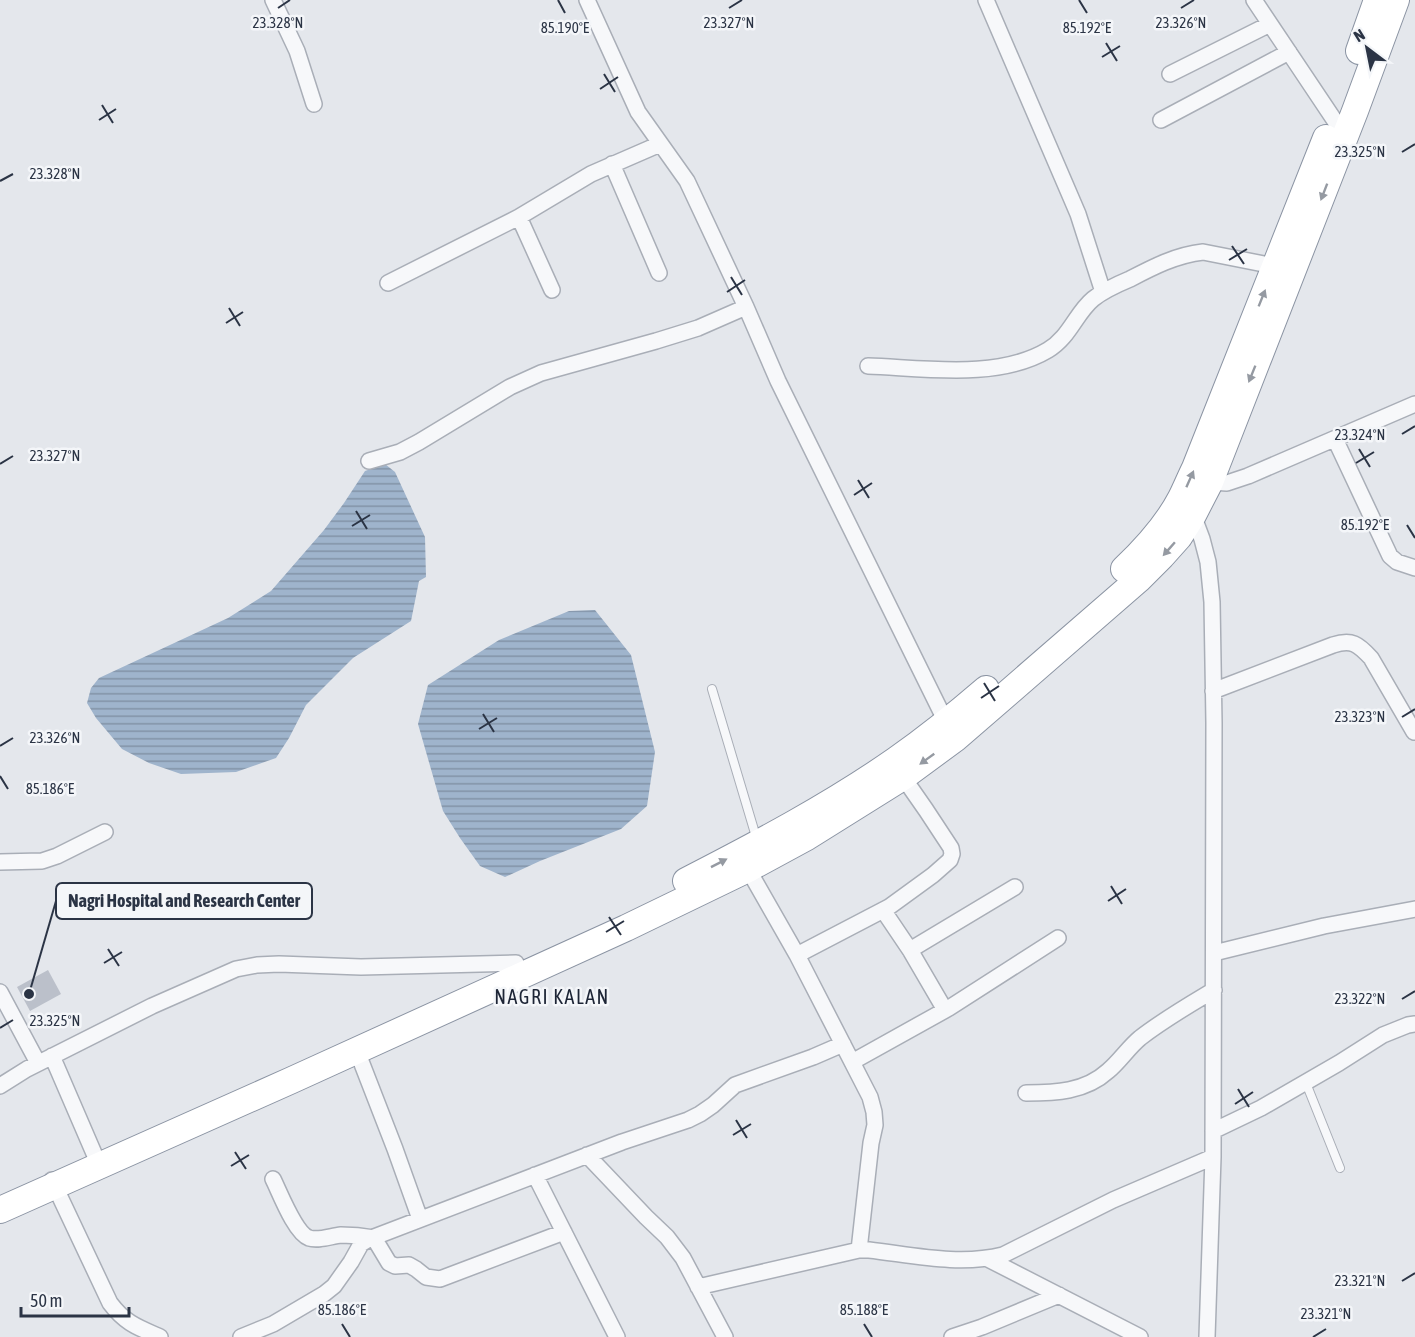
<svg xmlns="http://www.w3.org/2000/svg" width="1415" height="1337" font-family="'Asap Condensed',sans-serif">
<defs>
<pattern id="water-rules" width="6" height="5" patternUnits="userSpaceOnUse" patternTransform="scale(1.5)"><rect width="6" height="5" fill="#9fb4cc"/><path d="M0 2.5h6" fill="none" stroke="#8293a7"/></pattern>
</defs>
<rect width="100%" height="100%" fill="#e4e7ec"/>
<path fill="url(#water-rules)" d="M385 464 395 472 425 537 426 577 419 581 411 621 353 658 306 705 289 738 276 758 236 772 181 774 149 763 122 749 96 718 87 703 91 688 99 678 228 618 271 591 324 530 344 503 365 471Z
M595 610 631 655 655 752 647 806 621 829 540 861 505 877 480 866 460 838 443 811 418 724 428 685 499 640 569 611Z"/>
<path fill="#bbc0ca" d="M48 970 61 994 30 1011 17 987Z"/>
<g fill="none" stroke-linecap="round" stroke-linejoin="round">
<g stroke="#a9aeb7" stroke-width="10">
<path id="service" d="M712 689 757 840
M1306 1083 1340 1168"/>
</g>
<g stroke="#a9aeb7" stroke-width="18">
<path id="minor" d="M273 0 297 51 314 104
M587 0 638 112 687 181 746 307 778 381 949 728
M986 0 1069 193 1078 214 1103 292
M1254 0 1345 136
M1170 74 1270 24
M1161 120 1289 52
M612 164 659 273
M519 217 552 290
M388 283 519 217 591 174 660 144
M868 366C924 368 998 380 1048 350 1069 338 1076 313 1093 299 1104 290 1118 284 1130 279 1153 267 1176 255 1203 252L1274 266
M1335 439 1390 556 1397 562 1415 568
M369 461 400 452 419 442 510 387 541 373 656 341 698 328 746 307
M1210 482 1227 483 1248 476 1415 404
M1193 515 1202 539 1208 562 1212 602 1214 723 1213 1157 1207 1337
M1213 691 1333 645C1352 639 1358 644 1371 658L1414 732
M0 862 42 861 57 856 105 832
M748 869 797 955 870 1097 874 1112 875 1125 871 1143 859 1250
M883 910 910 950 945 1010
M910 950 1015 887
M1214 953 1324 926 1415 909
M797 955 889 907 933 875 950 860 952 854 951 848 926 810 903 777
M0 992 38 1063
M357 1051 395 1149 420 1219
M52 1056 99 1165
M852 1062 949 1008 1058 938
M0 1086 27 1069 152 1006 236 969 257 965 279 964 361 967 516 963
M1026 1093C1055 1093 1085 1092 1108 1071 1120 1061 1128 1048 1140 1038 1163 1020 1189 1005 1214 990
M1213 1131 1261 1108 1339 1063 1383 1035 1408 1025 1415 1024
M587 1155 646 1217 667 1237 683 1258 725 1337
M535 1175 617 1337
M273 1179C280 1193 295 1233 309 1238 319 1241 331 1236 341 1235 352 1235 363 1236 374 1238L389 1263 395 1266 409 1265 416 1269 426 1277 440 1279 564 1232
M52 1180 110 1303C125 1323 137 1327 160 1337
M988 1259 1140 1337
M698 1287 859 1250H869C913 1255 959 1266 1003 1255L1113 1200 1213 1157
M241 1337 273 1324 324 1294 334 1286 351 1262 361 1244 369 1239 622 1142 688 1120 700 1114 713 1105 735 1085 813 1057 843 1044
M952 1337 982 1327 1059 1295"/>
</g>
<g stroke="#8b94a3" stroke-width="28">
<path id="trunk" d="M1359 51 1377 0
M1124 569C1146 548 1167 525 1181 498 1186 488 1190 478 1195 468L1326 138
M686 881C758 844 830 806 896 760 927 738 957 714 986 689
M0 1210 292 1080 626 928 748 869 807 837 903 777 956 738 1138 580 1162 556 1179 537 1193 515 1210 482 1355 111 1396 0"/>
</g>
<use href="#service" stroke="#f7f8fa" stroke-width="8"/>
<use href="#minor" stroke="#f7f8fa" stroke-width="15"/>
<use href="#trunk" stroke="#fff" stroke-width="26"/>
</g>
<defs><path id="oneway-solid" d="M-6-.8H1V-3.2L6.5 0L1 3.2V.8H-6Z" transform="scale(1.5)"/></defs>
<g fill="#959aa2">
<use href="#oneway-solid" transform="translate(1324 192) rotate(111)"/>
<use href="#oneway-solid" transform="translate(1262 298) rotate(-68)"/>
<use href="#oneway-solid" transform="translate(1252 374) rotate(112)"/>
<use href="#oneway-solid" transform="translate(1190 479) rotate(-66)"/>
<use href="#oneway-solid" transform="translate(1169 549) rotate(131)"/>
<use href="#oneway-solid" transform="translate(927 759) rotate(144)"/>
<use href="#oneway-solid" transform="translate(719 863) rotate(-27)"/>
</g>
<path fill="none" stroke="#2b3445" stroke-width="2" d="M558 0 565 13M1079 0 1087 13M278 8 290 0M729 8 742 0M1181 8 1194 0M1106 43 1117 61M1102 57 1120 46M604 74 615 92M600 89 618 77M102 105 113 123M99 120 116 109M1402 152 1415 144M0 181 13 174M1232 246 1244 264M1229 260 1247 249M731 277 742 295M727 292 745 280M229 308 240 326M226 323 243 312M1402 434 1415 426M1359 449 1370 467M1356 463 1374 452M0 464 13 456M858 480 869 498M854 495 872 483M356 511 367 529M1407 525 1415 538M352 526 370 515M984 683 995 701M981 698 999 686M483 714 494 732M1402 717 1415 709M479 729 497 718M0 746 13 738M0 776 8 789M1111 886 1122 904M1108 901 1126 889M609 917 621 935M606 932 624 921M108 949 119 966M104 963 122 952M1402 999 1415 991M0 1028 13 1020M1238 1089 1249 1107M1235 1104 1253 1092M736 1120 747 1138M733 1135 751 1124M235 1152 246 1169M231 1166 249 1155M1402 1281 1415 1273M342 1324 350 1337M864 1324 872 1337M1313 1337 1326 1329"/>
<g text-anchor="middle" dominant-baseline="central" stroke-width="5" stroke-linejoin="round" paint-order="stroke">
<g font-size="20" letter-spacing="1.5" fill="#1d2536" stroke="#f4f6f9">
<text x="552" y="996">NAGRI KALAN</text>
</g>
</g>
<g font-size="15" text-anchor="middle" fill="#2b3445" stroke="#f4f6f9" stroke-width="5" stroke-linejoin="round" paint-order="stroke">
<text x="278" y="28">23.328°N</text>
<text x="729" y="28">23.327°N</text>
<text x="1181" y="28">23.326°N</text>
<text x="565" y="33">85.190°E</text>
<text x="1087" y="33">85.192°E</text>
<text x="1360" y="157">23.325°N</text>
<text x="55" y="179">23.328°N</text>
<text x="1360" y="440">23.324°N</text>
<text x="55" y="461">23.327°N</text>
<text x="1365" y="530">85.192°E</text>
<text x="1360" y="722">23.323°N</text>
<text x="55" y="743">23.326°N</text>
<text x="50" y="794">85.186°E</text>
<text x="1360" y="1004">23.322°N</text>
<text x="55" y="1026">23.325°N</text>
<text x="1360" y="1286">23.321°N</text>
<text x="342" y="1315">85.186°E</text>
<text x="864" y="1315">85.188°E</text>
<text x="1326" y="1319">23.321°N</text>
</g>
<path fill="none" stroke="#2b3445" stroke-width="2" d="M29 994L56 901"/>
<circle fill="#2b3445" stroke="#f4f6f9" stroke-width="2" cx="29" cy="994" r="6"/>
<rect fill="#f4f6f9" stroke="#2b3445" stroke-width="2" x="56" y="883" width="256" height="36" rx="6"/>
<g font-size="18" text-anchor="middle" font-weight="bold" fill="#2b3445">
<text x="184" y="907">Nagri Hospital and Research Center</text>
</g>
<g transform="translate(1367 48) rotate(328)" stroke="#f4f6f9" stroke-width="4.5" paint-order="stroke">
<path d="M0-4.5L10 22L0 15L-10 22Z" fill="#2b3445"/>
<text y="-9" font-size="16" font-weight="bold" text-anchor="middle" fill="#2b3445">N</text>
</g>
<path d="M21 1307v9h108v-9" fill="none" stroke="#2b3445" stroke-width="3"/>
<text x="30" y="1307" font-size="18" fill="#2b3445" stroke="#f4f6f9" stroke-width="4.5" paint-order="stroke">50 m</text>
</svg>
